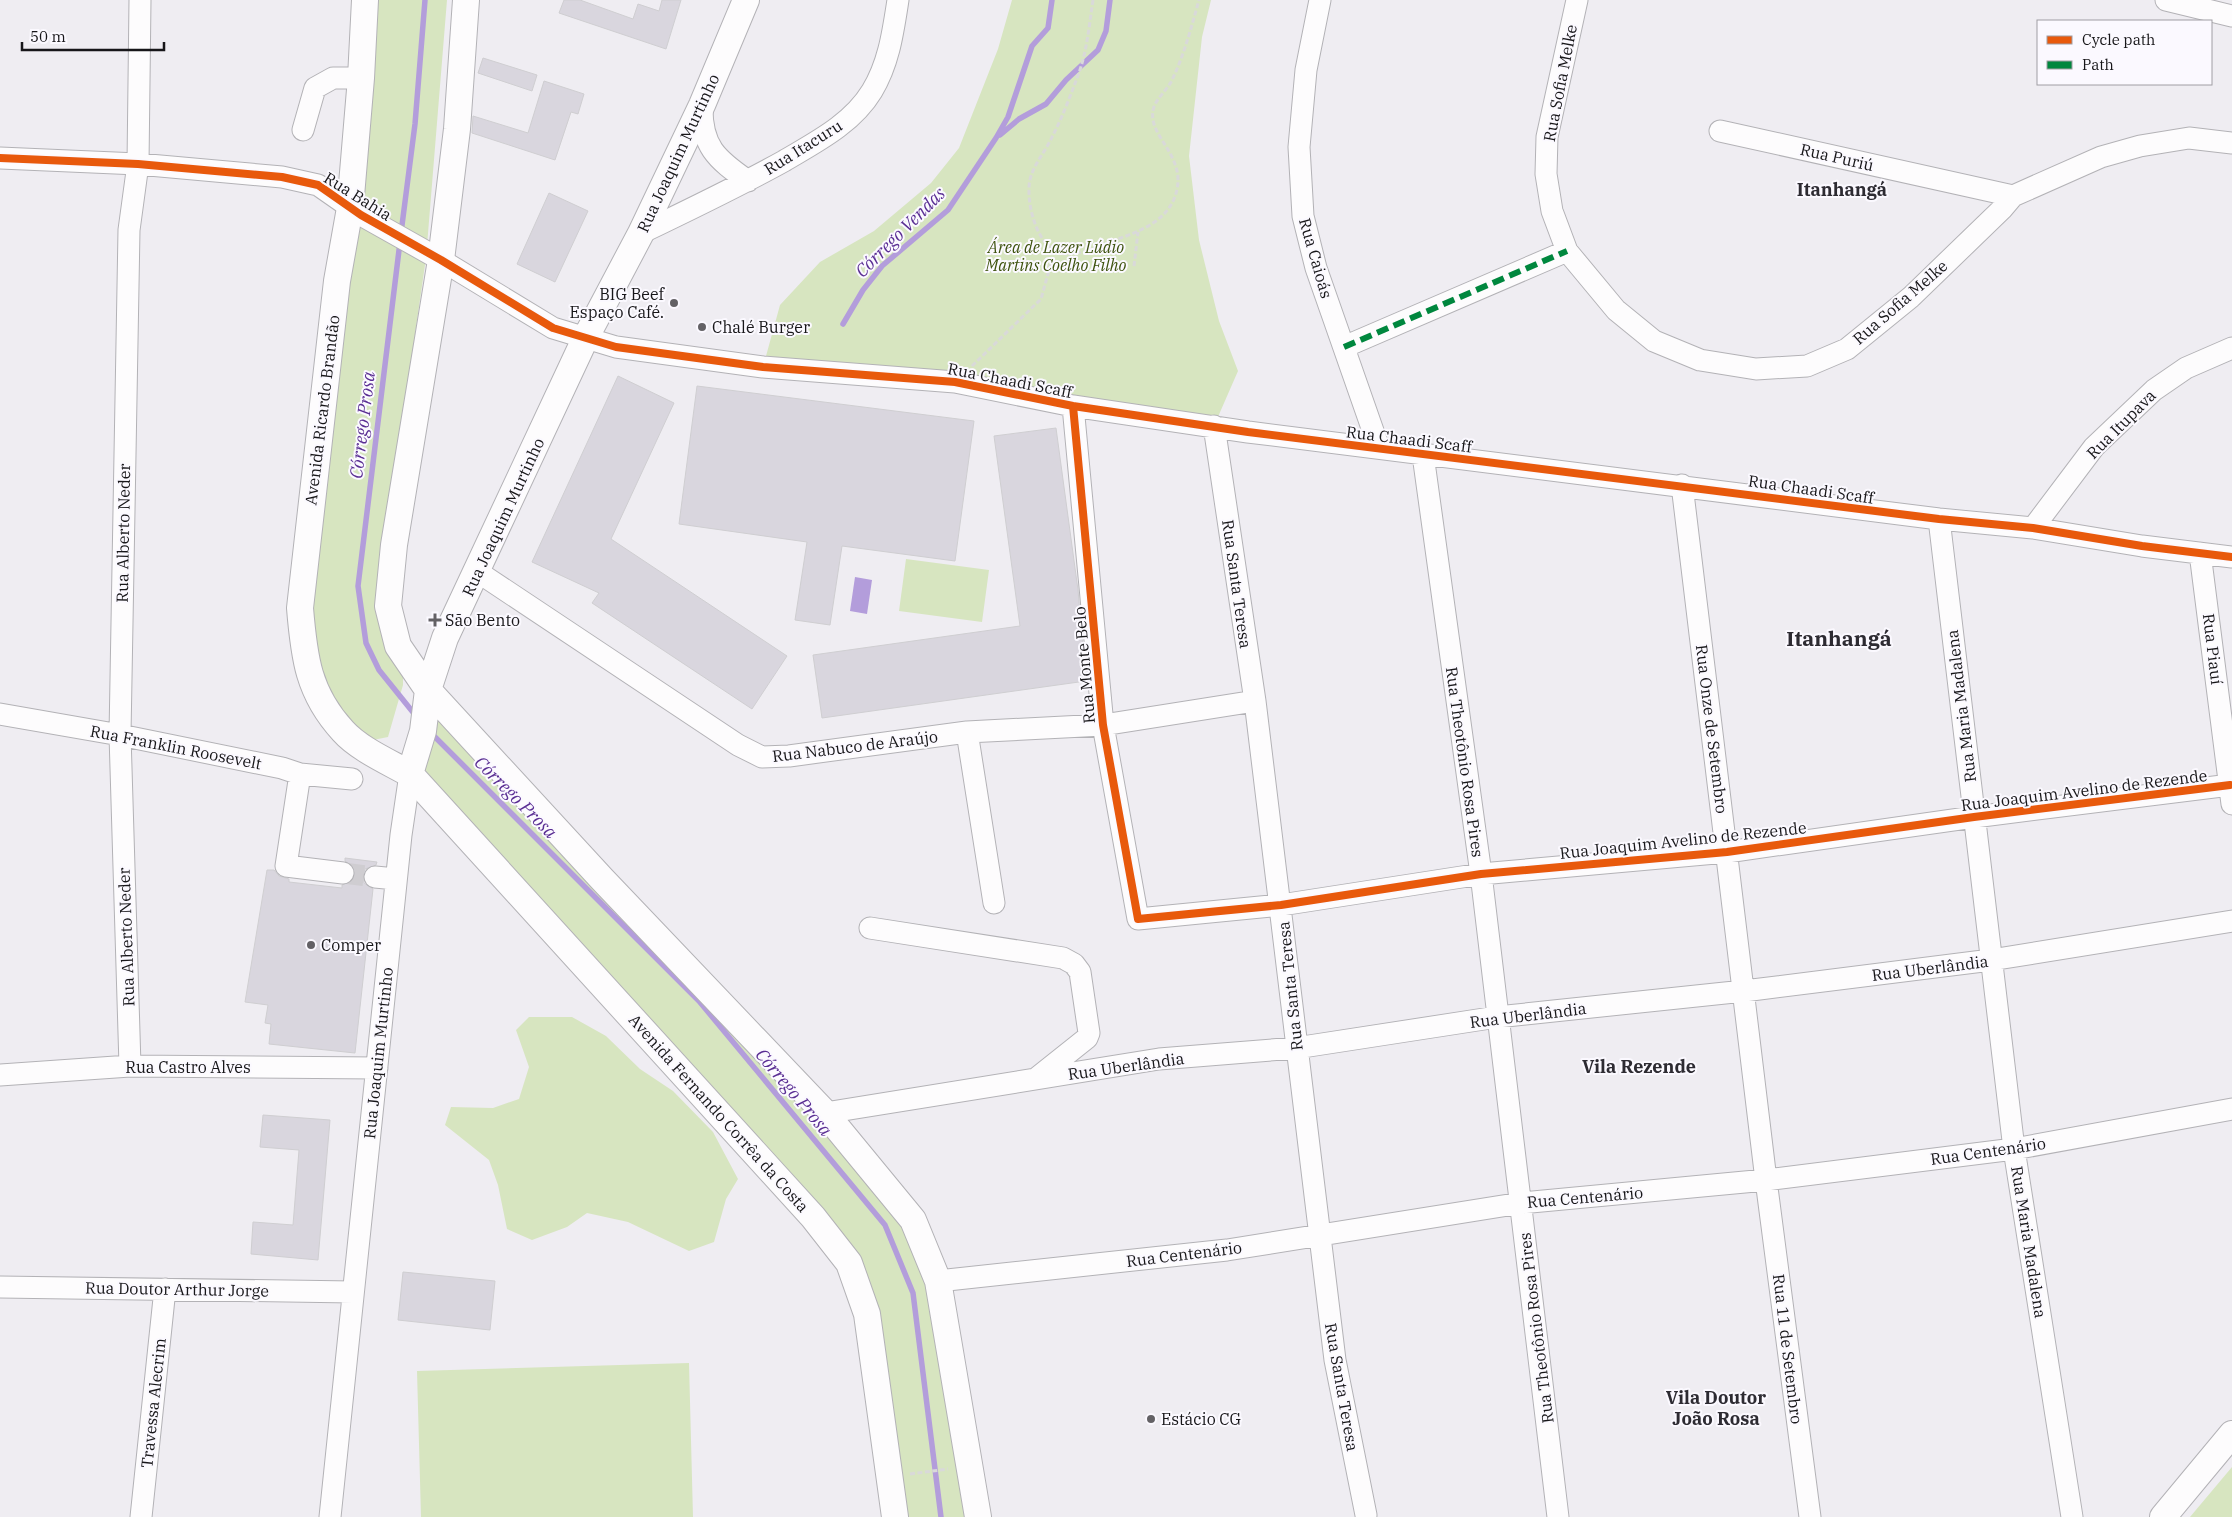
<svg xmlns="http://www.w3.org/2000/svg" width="2232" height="1517" font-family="'IBM Plex Serif',serif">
<rect width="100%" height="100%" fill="#efedf2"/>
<path fill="#d7e5c0" d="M377 0H447L426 258 382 563 403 675V685L388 737 373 740 351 723 327 687 311 653 308 608 371 118Z
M1012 0H1211L1202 37 1189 156 1199 240 1219 321 1238 371 1214 426 763 367 780 305 820 262 874 231 931 183 959 148 998 49Z
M906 559 989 570 982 622 899 611Z
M428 690 913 1220 978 1517H895L849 1263 410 774Z
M529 1017H572L606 1036 640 1069 673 1091 713 1132 738 1179 726 1199 714 1242 689 1251 628 1222 587 1213 567 1227 532 1240 507 1229 498 1185 489 1160 445 1125 451 1107 493 1108 519 1099 529 1067 516 1030Z
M689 1363 693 1517H421L417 1371Z
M2232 1467V1517H2190Z"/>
<path fill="#b39ddb" d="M855 577 872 580 867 614 850 611Z"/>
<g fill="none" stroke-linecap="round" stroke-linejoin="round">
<path stroke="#b39ddb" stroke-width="5.5" d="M1000 135 1019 119 1046 104 1066 80 1098 50 1106 31 1110 0
M401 233 415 124 425 0
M400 242 358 586 366 643 379 670 416 716
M843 324 863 290 882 266 948 210 996 138 1008 117 1032 46 1048 28 1052 0
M430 732 699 1001 885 1225 913 1293 941 1517"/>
</g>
<path fill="#d9d6de" stroke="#cfced1" d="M564 0H580L633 19 638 4 659 11 662 0H681L666 49 559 13Z
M483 58 537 75 532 91 478 73Z
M544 81 584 94 578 114 571 112 555 160 472 133 473 116 528 133Z
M549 193 588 211 555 282 517 264Z
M618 376 674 403 611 539 787 656 752 709 592 603 599 593 532 562Z
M697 386 974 421 955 561 842 546 830 625 795 620 807 542 679 524Z
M1056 428 1078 590 1086 681 822 718 813 655 1020 626 994 436Z
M345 858 377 862 376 865 365 869 363 875 364 883 373 889 355 1053 269 1044 271 1024 265 1023 268 1005 245 1002 267 870H274L279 876 289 879V882L342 888V885L353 881 355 875 354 868 345 861Z
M263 1115 330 1120 318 1260 251 1254 253 1222 293 1225 299 1150 260 1147Z
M403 1272 495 1281 490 1330 398 1320Z"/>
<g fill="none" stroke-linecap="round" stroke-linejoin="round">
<path stroke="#cfcdd1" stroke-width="21" stroke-dasharray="21 11" stroke-linecap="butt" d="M343 873 375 877"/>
<g stroke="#b3b2b6" stroke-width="23">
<path id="minor" d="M1320 0 1306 70 1299 147 1303 216 1316 268 1379 448
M1577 0 1547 137 1546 174 1552 211 1567 251 1616 310 1654 341 1700 360 1756 369 1807 366 1847 349 1911 297 2002 209 2013 196 2101 157 2140 146 2189 138 2232 143
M2166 0 2232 16
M702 105C701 146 716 159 748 181
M303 130 315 88 333 78H361
M1720 131 2013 196
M0 158 138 164 282 177 318 185 361 215 441 260 553 328 616 347 763 367 955 382 1073 406 1248 432 1939 519 2033 528 2142 546 2232 557
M641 233C689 210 737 187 784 161 816 142 852 124 872 91 889 63 893 32 898 0
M1344 347 1567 251
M1073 406 1103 725 1138 919 1281 905 1481 874 1727 852 1974 817 2230 785
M1214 426 1255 701 1335 1360 1366 1515
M1423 455 1481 874 1558 1517
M1682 485 1766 1180 1810 1517
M1939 519 2014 1149 2072 1517
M2033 528 2094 447 2154 390 2186 368 2232 348
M2200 553 2232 804
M478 572 738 745 762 757 789 756 967 732 1103 725 1255 701
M0 714 120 735 282 768 300 774 352 779
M967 732 994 903
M300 774 286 866 343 873
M375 877 396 879
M870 928 1063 958 1074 964 1080 972 1089 1033 1087 1038 1038 1077
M130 1066 120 735 129 230 138 164 140 0
M0 1075 130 1066 377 1068
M825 1113 1159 1059 1296 1048 1497 1017 1744 991 1991 960 2232 921
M938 1281 1227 1250 1521 1203 1766 1180 2014 1149 2232 1109
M0 1287 353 1292
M141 1517 165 1289
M330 1517 401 835 410 774"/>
</g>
<g stroke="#b3b2b6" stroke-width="28">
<path id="major" d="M365 0 361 78 350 208 337 281 300 608C304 657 308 693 343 731 359 749 389 762 410 774L813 1217 849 1263 867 1314 895 1517
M466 0 457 129 441 260 394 545 388 606 398 646 428 690 602 879 825 1113 913 1220 938 1281 978 1517
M410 774 423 731 428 690 445 638 585 339 641 233 702 105 746 0
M2163 1517 2232 1434"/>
</g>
<path stroke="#d9d9d9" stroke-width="3" stroke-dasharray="5 2.5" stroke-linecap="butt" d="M1093 0C1089 26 1087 53 1077 78 1070 97 1062 118 1052 137 1045 153 1029 169 1029 188 1028 210 1039 253 1067 254 1085 254 1101 245 1118 239 1140 231 1164 222 1174 199 1191 158 1148 138 1153 111 1154 101 1166 91 1171 82 1184 56 1191 28 1199 0
M1134 266 1138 232
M972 366 1041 299 1055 249
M910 1474 948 1469"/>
<use href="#minor" stroke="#fdfcfd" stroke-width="21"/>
<use href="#major" stroke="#fdfcfd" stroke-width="26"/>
<path stroke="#00873e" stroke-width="6" stroke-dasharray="12 6" stroke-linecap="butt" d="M1344 347 1567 251"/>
<g stroke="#fbf9ff" stroke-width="11">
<path id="cycleway" d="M0 158 138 164 282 177 318 185 361 215 441 260 553 328 616 347 763 367 955 382 1073 406 1248 432 1939 519 2033 528 2142 546 2232 557
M1073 406 1103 725 1138 919 1281 905 1481 874 1727 852 1974 817 2230 785"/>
</g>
<use href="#cycleway" stroke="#e8590c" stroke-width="8"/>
</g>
<g fill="#636165" stroke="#fbf9ff" stroke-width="2">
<circle cx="674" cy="303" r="5"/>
<circle cx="702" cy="327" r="5"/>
<path d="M432.5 612.5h5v5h5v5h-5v5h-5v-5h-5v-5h5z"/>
<circle cx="311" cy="945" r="5"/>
<circle cx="1151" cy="1419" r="5"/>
</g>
<g text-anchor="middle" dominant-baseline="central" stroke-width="4" stroke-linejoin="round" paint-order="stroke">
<g font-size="16" fill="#171619" stroke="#fbf9ff">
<text transform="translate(1560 83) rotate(-79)">Rua Sofia Melke</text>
<text transform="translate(803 147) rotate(-32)">Rua Itacuru</text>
<text transform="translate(678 153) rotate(-65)">Rua Joaquim Murtinho</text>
<text transform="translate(1837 157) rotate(13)">Rua Puriú</text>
<text transform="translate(358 196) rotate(32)">Rua Bahia</text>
<text transform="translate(1316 258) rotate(74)">Rua Caioás</text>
<text transform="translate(1900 302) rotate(-41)">Rua Sofia Melke</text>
<text transform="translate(1010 380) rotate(11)">Rua Chaadi Scaff</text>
<text transform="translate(322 410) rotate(-83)">Avenida Ricardo Brandão</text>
<text transform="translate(2121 424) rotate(-45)">Rua Itupava</text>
<text transform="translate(1409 439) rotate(7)">Rua Chaadi Scaff</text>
<text transform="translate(1811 489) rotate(8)">Rua Chaadi Scaff</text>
<text transform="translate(503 517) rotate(-65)">Rua Joaquim Murtinho</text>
<text transform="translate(123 533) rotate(-89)">Rua Alberto Neder</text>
<text transform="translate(1237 584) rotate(82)">Rua Santa Teresa</text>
<text transform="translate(2213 649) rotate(83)">Rua Piauí</text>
<text transform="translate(1084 665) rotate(-95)">Rua Monte Belo</text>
<text transform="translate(1961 706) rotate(-97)">Rua Maria Madalena</text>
<text transform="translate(1712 729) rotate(83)">Rua Onze de Setembro</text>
<text transform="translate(855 746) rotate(-7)">Rua Nabuco de Araújo</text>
<text transform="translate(176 747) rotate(11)">Rua Franklin Roosevelt</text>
<text transform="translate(1465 762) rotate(82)">Rua Theotônio Rosa Pires</text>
<text transform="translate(2084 790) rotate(-7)">Rua Joaquim Avelino de Rezende</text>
<text transform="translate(1683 840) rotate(-6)">Rua Joaquim Avelino de Rezende</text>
<text transform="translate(126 937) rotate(-92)">Rua Alberto Neder</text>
<text transform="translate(1930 968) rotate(-7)">Rua Uberlândia</text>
<text transform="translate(1290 986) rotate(-96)">Rua Santa Teresa</text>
<text transform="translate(1528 1015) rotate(-7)">Rua Uberlândia</text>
<text transform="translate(378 1053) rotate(-84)">Rua Joaquim Murtinho</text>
<text transform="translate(1126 1066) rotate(-8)">Rua Uberlândia</text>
<text x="188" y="1067">Rua Castro Alves</text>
<text transform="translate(719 1113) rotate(48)">Avenida Fernando Corrêa da Costa</text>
<text transform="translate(1988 1151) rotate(-8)">Rua Centenário</text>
<text transform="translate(1585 1197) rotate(-5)">Rua Centenário</text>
<text transform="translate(2029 1242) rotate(81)">Rua Maria Madalena</text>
<text transform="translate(1184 1254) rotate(-7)">Rua Centenário</text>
<text transform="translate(177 1289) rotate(1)">Rua Doutor Arthur Jorge</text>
<text transform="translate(1536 1328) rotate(-97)">Rua Theotônio Rosa Pires</text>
<text transform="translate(1788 1349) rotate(83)">Rua 11 de Setembro</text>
<text transform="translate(1342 1387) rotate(80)">Rua Santa Teresa</text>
<text transform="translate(153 1403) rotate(-84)">Travessa Alecrim</text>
</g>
<g font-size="16" font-style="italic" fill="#3d520d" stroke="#fbf9ff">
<text x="1056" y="247">Área de Lazer Lúdio<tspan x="1056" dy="18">Martins Coelho Filho</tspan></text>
</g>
<g font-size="16" fill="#171619" stroke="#fbf9ff" text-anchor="start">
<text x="664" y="294" text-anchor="end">BIG Beef<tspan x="664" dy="18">Espaço Café.</tspan></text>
<text x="712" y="327">Chalé Burger</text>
<text x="445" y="620">São Bento</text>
<text x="321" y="945">Comper</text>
<text x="1161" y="1419">Estácio CG</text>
</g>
<g font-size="18" font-weight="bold" fill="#2d2b32" stroke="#fbf9ff">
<text x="1842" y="189">Itanhangá</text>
<text x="1639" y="1066">Vila Rezende</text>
<text x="1716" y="1397">Vila Doutor<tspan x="1716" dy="21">João Rosa</tspan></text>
</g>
<g font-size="18" font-style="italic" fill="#5a2e93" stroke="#fbf9ff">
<text transform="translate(900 232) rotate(-45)">Córrego Vendas</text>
<text transform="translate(362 425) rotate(-83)">Córrego Prosa</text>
<text transform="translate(516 797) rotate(45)">Córrego Prosa</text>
<text transform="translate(794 1092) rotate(50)">Córrego Prosa</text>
</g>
<g font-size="21" font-weight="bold" fill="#2d2b32" stroke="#fbf9ff">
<text x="1839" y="638">Itanhangá</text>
</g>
</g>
<rect x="2037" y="20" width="175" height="65" fill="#fbf9ff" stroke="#a09ea3"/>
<rect x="2047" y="36" width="25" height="8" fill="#e8590c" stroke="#a09ea3"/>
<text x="2082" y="45" font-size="15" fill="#171619">Cycle path</text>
<rect x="2047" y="61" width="25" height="8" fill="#00873e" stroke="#a09ea3"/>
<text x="2082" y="70" font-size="15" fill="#171619">Path</text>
<path d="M22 42v8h142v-8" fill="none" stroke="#171619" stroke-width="2.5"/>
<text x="30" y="42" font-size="15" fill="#171619" stroke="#fbf9ff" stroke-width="4" paint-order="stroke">50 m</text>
</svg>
